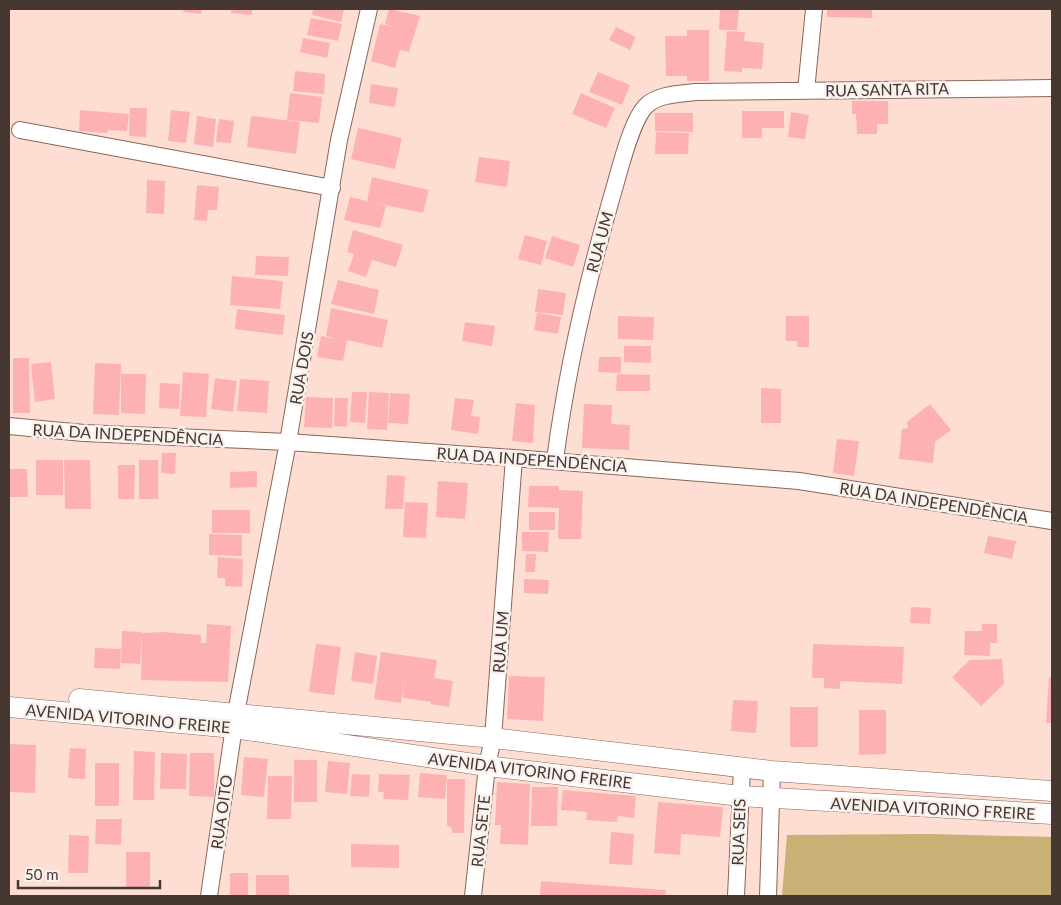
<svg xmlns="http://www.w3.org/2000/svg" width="1061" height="905" font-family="Lato,sans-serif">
<rect width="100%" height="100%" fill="#feded2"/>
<path fill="#c8b175" d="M930 834 1052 837V896H782L787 835Z"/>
<path fill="#feb1b3" d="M184 9H202L201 14 183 12Z
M231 9H252V15L231 13Z
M313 9H344L341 22 312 15Z
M389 9 420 16 409 52 400 50 395 68 371 61 380 24 398 28 385 24Z
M720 9H739L737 30H719Z
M827 9H872V18L827 17Z
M311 18 342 24 338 41 307 35Z
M616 27 636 37 630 50 609 40Z
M687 30H709V81H687V76H666L665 36H687Z
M727 31 745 32 744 41 764 43 762 69 742 68V72L724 71Z
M303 38 330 43 327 58 300 52Z
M295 71 325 74 324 94 293 91Z
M598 72 630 85 622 105 589 92Z
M371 84 398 88 395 107 369 103Z
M290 93 322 97 319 123 287 120Z
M581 93 615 108 606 128 572 114Z
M852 101H888V124H877V134H857L856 114H852Z
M130 108H147L146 137 129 136Z
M80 110 129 114 127 131 108 130 107 133 79 131Z
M171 110 190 112 186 143 168 141Z
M742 111H784V128H762V138H742Z
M791 112 809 115 805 139 788 137Z
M655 113H693V132L655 131Z
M197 116 216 119 213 147 194 144Z
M251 116 300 122 296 154 247 147Z
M219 119 234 121 231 143 216 142Z
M358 128 402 138 395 169 351 159Z
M656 132 689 133 688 154H655Z
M479 157 510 161 507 187 475 182Z
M372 177 429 190 423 213 376 203 386 206 380 228 344 220 350 197 367 201Z
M147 180 165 181 164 214 146 213Z
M197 185 219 187 217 210H208L207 221 194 220Z
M353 230 403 245 396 267 372 260 366 277 348 271 354 254 347 252Z
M525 235 547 241 541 265 518 259Z
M552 236 580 245 573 267 545 258Z
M256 256 289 257 288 276 255 275Z
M232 276 283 281 280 309 230 305Z
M338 280 379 290 374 314 331 304Z
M538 289 566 293 563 315 535 312Z
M331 308 388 320 382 348 347 340 343 361 317 357 321 336 336 339 326 336Z
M237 309 285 315 283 335 235 329Z
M537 313 561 317 558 334 534 330Z
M618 316 654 317 653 340 618 339Z
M786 316H809V347H797V341H786Z
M465 322 495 326 492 346 462 341Z
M624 346H651V363L624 362Z
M599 357H621V373L598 372Z
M13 358H29L30 413H13Z
M51 362 55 399 35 402 31 364Z
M95 363 121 364 119 415 93 414Z
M183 372 209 374 206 417 180 416Z
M121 374H146L145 414 121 413Z
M617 374 650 375V391H616Z
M215 378 237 381 233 412 211 409Z
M240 379 269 381 267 413 237 411Z
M160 383 180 384 179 409 159 408Z
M761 388 781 389V423H761Z
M352 392H367L365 423 350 422Z
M369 392 389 393 387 430 367 429Z
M390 393 410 394 408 424 388 423Z
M306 397 333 398 332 428 304 427Z
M335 398H348L347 427 334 426Z
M455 398 474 400 471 416 480 417 478 434 451 430Z
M516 403 535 405 533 443 512 441Z
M584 404 612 405 611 424 630 425 629 450 582 448Z
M930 404 951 430 935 442 933 463 899 459 902 429 908 428 907 422Z
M837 439 859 441 854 476 833 473Z
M162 453H176L175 474 161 473Z
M36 460H63V495H36Z
M64 460H90L91 509H65Z
M139 460H158V499H139Z
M118 465H135L134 499H118Z
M9 469H27L28 497H9Z
M257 471V487L230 488V472Z
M387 475 405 476 403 509H385Z
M438 481 468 483 465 519 436 517Z
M529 486H559V490L583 491 581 539H558L559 508 528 507Z
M405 502 428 503 426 538 403 537Z
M212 510H250V533H212Z
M529 512H555V530H529Z
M522 532H549L548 552 522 551Z
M209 534 242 535V556L209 555Z
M988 536 1016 541 1012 559 984 553Z
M526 554H536L535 572H525Z
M218 557 243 559 242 587 225 586V578H217Z
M524 579 549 580 548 594 524 593Z
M911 607 931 608 930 624 910 623Z
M207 624 231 626 228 682 141 680 142 633 162 632 201 635V643H206Z
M982 624H997V643H990V656L964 655 965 631H982Z
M122 631 142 632 140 664 121 663Z
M316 644 341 647 334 695 309 692Z
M813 644 904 647 902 684 840 681V689L824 688V678H812Z
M95 648 121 649 120 669 94 668Z
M355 652 377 656 373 684 351 681Z
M381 652 437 660 434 678 453 681 449 707 431 704V702L403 698 405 680 401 703 374 699Z
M1002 659 1004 684 981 706 952 677 970 660Z
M509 676 545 677 543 721 507 719Z
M1049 677H1052V723H1046Z
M733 700 758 701 756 733 731 731Z
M790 707H818V747H790Z
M859 710H886V754L859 755Z
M9 744 36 745 35 793 9 792Z
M70 748 86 749 85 779 68 778Z
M134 751 155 752 154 800H133Z
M161 753 187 754 186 789H160Z
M190 753H214V797L189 796Z
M244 757 268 759 264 797 241 795Z
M294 760H317V802H294Z
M328 761 350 763 347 794 325 792Z
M95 763H119V806H95Z
M420 773 447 775 445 799 418 797Z
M352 774 370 775 369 797 350 796Z
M379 774 410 775 408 800 383 799 384 792H378Z
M268 776H292L291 819H267Z
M447 779H465L464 833H452V829L447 825Z
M497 782 530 784 528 845 500 844 501 825H495Z
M532 787H558L557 826H531Z
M563 790 636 796 634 818 618 816 617 822 586 820 587 812 561 810Z
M658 802 723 807 720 837 681 834 680 855 654 853Z
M96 819H122L121 845 95 844Z
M611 832 634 834 632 865 609 864Z
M69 835 89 836 88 873H68Z
M351 844 399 845V868L351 867Z
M126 852H150V888H126Z
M230 873H248V896H230Z
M256 875H289V896H256Z
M541 881 666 890 665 896H540Z"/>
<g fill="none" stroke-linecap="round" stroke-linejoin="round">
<g stroke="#896659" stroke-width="18">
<path id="minor" d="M806 91 814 9
M20 130 332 188
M9 426 84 433 288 442 514 458 799 481 1052 521
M555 460C567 368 588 278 614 189 620 169 632 118 647 105 659 94 680 94 695 92L1052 88
M209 896 236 713 288 442 339 140 369 9
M473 896 487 766 493 738 514 458
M736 896 742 768
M768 896 772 771"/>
</g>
<g stroke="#896659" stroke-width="21">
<path id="tertiary" d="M79 699 493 738 772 771 1052 791
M9 707 234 728 487 766 740 796 1052 814"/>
</g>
<use href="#minor" stroke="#fff" stroke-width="16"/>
<use href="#tertiary" stroke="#fff" stroke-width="20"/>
</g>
<g text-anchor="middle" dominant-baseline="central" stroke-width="5" stroke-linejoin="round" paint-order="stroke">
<g font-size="16" fill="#473731" stroke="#f9f1ee">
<text transform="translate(887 89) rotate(-1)">RUA SANTA RITA</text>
<text transform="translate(599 242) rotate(-75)">RUA UM</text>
<text transform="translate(301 368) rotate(-80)">RUA DOIS</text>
<text transform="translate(128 434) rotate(3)">RUA DA INDEPENDÊNCIA</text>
<text transform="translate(532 459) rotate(4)">RUA DA INDEPENDÊNCIA</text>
<text transform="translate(934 502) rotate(9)">RUA DA INDEPENDÊNCIA</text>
<text transform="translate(500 642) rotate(-86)">RUA UM</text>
<text transform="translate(128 718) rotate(5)">AVENIDA VITORINO FREIRE</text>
<text transform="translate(530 770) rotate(7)">AVENIDA VITORINO FREIRE</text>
<text transform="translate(933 808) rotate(3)">AVENIDA VITORINO FREIRE</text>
<text transform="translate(221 812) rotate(-82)">RUA OITO</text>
<text transform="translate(480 831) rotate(-84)">RUA SETE</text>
<text transform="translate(738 832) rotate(-88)">RUA SEIS</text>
</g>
</g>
<rect width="1061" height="905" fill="none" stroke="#473731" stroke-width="20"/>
<path d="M18 880v8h142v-8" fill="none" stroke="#473731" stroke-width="2.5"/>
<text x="25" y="880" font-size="15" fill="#473731" stroke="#f9f1ee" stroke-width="4" paint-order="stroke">50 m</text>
</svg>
